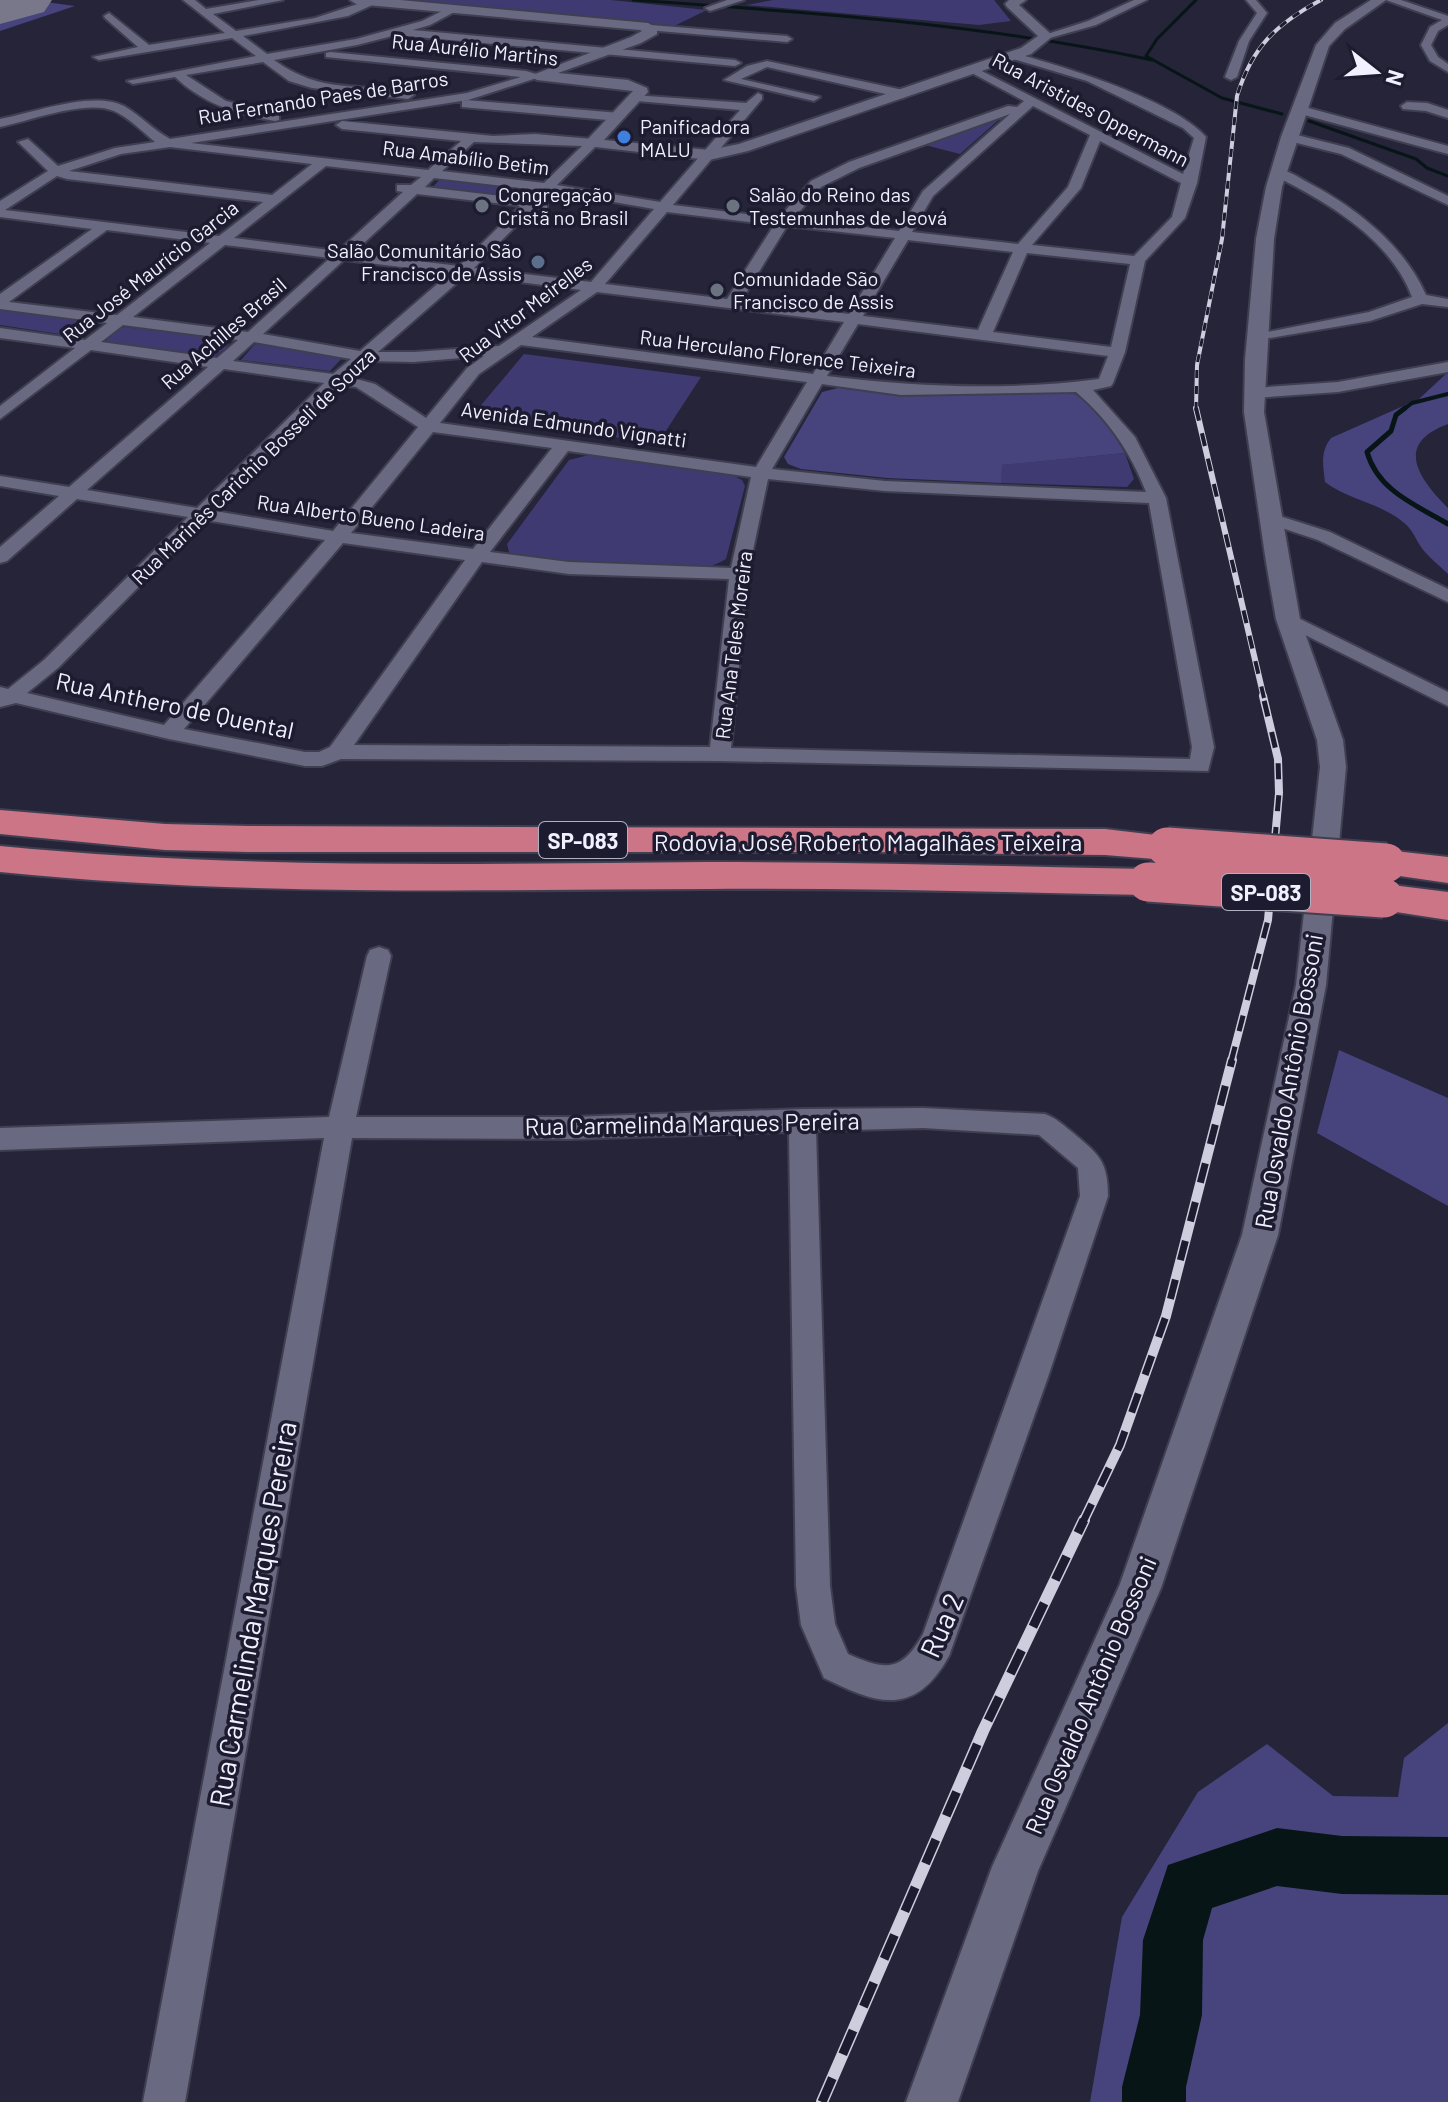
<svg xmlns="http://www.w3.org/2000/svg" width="1448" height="2102" font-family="Barlow,sans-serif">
<rect width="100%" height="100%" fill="#252439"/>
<path fill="#3f3a71" d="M392 0H611L707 10 674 26Z
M773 0H994L1011 21 979 25 746 5Z
M1003 116 960 154 925 145Z
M441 178 538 189 529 198 432 188Z
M0 310 94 322 73 336 0 325Z
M124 327 231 340 226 348 215 356 106 342 110 333Z
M255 344 343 357 330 371 241 360Z
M524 354 701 377 658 443 471 417Z
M1125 453 1134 479 1127 487 1001 483V465Z
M589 455 732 475 742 480 745 486 726 559C719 563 711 567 702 567 674 569 529 563 509 552L507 544 569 460Z"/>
<path fill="#47437d" d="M38 1 75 6 0 31V7Z
M1448 372V424C1394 444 1418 478 1448 508V574C1440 566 1428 557 1421 547 1415 538 1413 530 1403 522 1380 503 1349 500 1325 482 1323 465 1320 452 1331 438L1419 399Z
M842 387 912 395 1073 393 1096 406 1125 453 1002 465 1001 483 887 478 801 469 788 464 784 457 822 392Z
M1339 1050 1448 1098V1206L1317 1133Z
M1448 1723V2102H1090L1122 1917 1198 1792 1267 1744 1333 1796 1398 1797 1404 1758Z"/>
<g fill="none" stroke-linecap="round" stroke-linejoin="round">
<path stroke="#081517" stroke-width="3" d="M633 0C807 12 982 24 1152 60
M1196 0 1157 39 1146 56 1222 98 1282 114
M1309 121 1416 159 1427 168 1448 176"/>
<path stroke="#081517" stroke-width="4" d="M1403 410 1412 403 1448 394"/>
<path stroke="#081517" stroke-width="5" d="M1405 408 1396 415 1391 431 1367 452C1378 491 1416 505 1448 524"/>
<path fill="#081517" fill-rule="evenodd" d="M1277 1828 1342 1836 1448 1837V1895L1342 1894 1277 1886 1212 1908 1203 1940 1202 2015 1186 2087V2102H1122V2087L1140 2015 1143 1940 1168 1865Z"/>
<path fill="#79788b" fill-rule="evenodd" d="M0 0H52L44 12 0 24Z"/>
<g stroke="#403f51" stroke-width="4">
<path id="minor" d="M183 0H195L206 9 259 0H283L213 14 236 31 315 18 370 0 379 2 348 16 243 36 267 54 356 39 422 21 454 5 459 8 458 10 430 25 413 30 735 60 741 63 735 66 396 35 357 45 274 60C322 95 358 82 412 93L414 95 408 99 312 88 289 81 263 62 186 75 226 101 279 114V120L275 121C236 114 204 104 175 77L133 84 127 81 256 56 232 38 99 60 93 57 138 47 105 18 104 16 109 13 149 45 225 33Z
M727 0H744L710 11 705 8Z
M1134 0H1147L1096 25 1046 39 1041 36 1088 21Z
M1246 0H1256L1267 13 1249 41 1237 77 1231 80 1225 77 1239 41 1257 13Z
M1386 0H1401L1448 16V25L1438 31 1431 45 1438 57 1448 64V72L1430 61 1421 45 1430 27 1442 20Z
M651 25 787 36 792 39 787 42 647 30V26Z
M330 52 526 71 543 76 468 100 191 143 428 170 461 141 342 129 336 125 342 121 493 136 535 134 592 139 598 143 596 146 557 185 660 202 740 110 637 101 633 99V95L746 103 758 93 762 95V99L673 205 779 218 811 181 849 162 1008 106 1017 107 1024 101 970 72V68L974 67 1183 174 1194 138 1183 128 1087 81 1010 58V54L1014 53C1062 66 1174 100 1206 137L1197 183 1185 218 1145 261 1125 352 1113 383 1111 386 1093 390 1135 437 1166 498 1214 747 1208 771 720 761 341 759 322 766H305L169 739 16 703 0 707V687L8 689 44 660 188 517 77 499 7 561 0 563V547L59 496 0 486V476L69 487 208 367 91 350 0 419V406L75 348 0 338V328L85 340 107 323 0 309V294L92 229 0 217V201L48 171 18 142 28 139 58 166 115 148 155 142C143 132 128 117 114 111 86 99 29 121 0 127V119C32 113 93 90 124 106 140 115 153 130 170 139L467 93 521 77 326 57V53ZM1033 106 1090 135 1068 187 1018 244 912 232 933 196ZM1010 114 923 191 899 231 793 219 821 187 859 168ZM1100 141 1181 183 1172 217 1134 256 1032 245 1081 188ZM474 142 582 146 544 183 442 171ZM170 147 312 164 272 195 69 171 121 154ZM326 166 421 177 411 185H397V191L403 192 338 251 234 238ZM57 176 67 179 263 202 219 236 5 210ZM434 178 537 190 527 199 425 187ZM551 191 654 209 591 282 474 268 534 208H547V202L541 201ZM417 194 520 206 459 266 353 253ZM667 212 774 225 727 299 605 284ZM787 226 895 238 849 314 741 301ZM107 230 210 243 117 315 9 302ZM908 240 1013 252 978 330 863 316ZM225 245 330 258 248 332 133 317ZM1027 253 1130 264 1111 347 993 332ZM344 260 450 273 360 351 263 334ZM466 275 581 290 499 346 414 352H378ZM597 292 844 322 813 374 532 337ZM858 324 1108 356 1099 379C1009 391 916 387 827 376ZM123 325 238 340 217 358 101 342ZM254 342 351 359 333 374 233 361ZM521 345 807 382 756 467 440 423 479 374ZM484 356 467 368 426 418 375 384 349 377 367 361 414 362ZM224 369 324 383 197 508 87 490ZM822 384 901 395 1076 392C1108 419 1131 453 1146 492L885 481 772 469ZM340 385 356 387 418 427 333 531 215 511ZM433 432 552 448 473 549 351 533ZM568 451 751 477 731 568 569 562 490 552ZM768 479 885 491 1149 503 1192 747 1190 759 731 748 748 574ZM205 520 325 540 164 725 27 693 58 668ZM343 543 465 560 330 747 319 752H305L184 729ZM482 562 569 574 729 579 710 747 354 745Z
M767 61 903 90 909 94 903 98 767 67 741 79 820 97 814 101 724 80 747 66Z
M466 100 619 113 625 117 619 121 462 107V101Z
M1407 102 1427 103 1448 110V118L1426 111 1403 109 1401 106Z
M1301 106 1448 146V154L1297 113 1295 110Z
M1289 133 1349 148 1448 196V205L1341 154 1285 140V134Z
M1273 169C1285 168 1297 176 1307 182 1355 207 1404 245 1426 295L1448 299V307L1422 304 1370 321 1252 341V335L1369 312 1412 297C1390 238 1327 202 1273 175Z
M1448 362V372L1338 392 1254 398 1246 393 1254 388 1338 382Z
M1270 513 1330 532 1448 589V602L1318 540 1264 522 1261 518 1264 514Z
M1288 613 1448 692V706L1281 623 1278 619 1281 615Z
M379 947 388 950 391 956 356 1117H571L802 1109 923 1108 1045 1114C1056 1118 1063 1125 1072 1132 1098 1154 1108 1160 1108 1196L1048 1377 949 1656C915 1717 878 1705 824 1678L801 1625 796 1586 789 1132 571 1139 352 1138 185 2102H143L324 1138 0 1150V1128L329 1117 367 956 370 950ZM923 1128 1039 1135 1078 1168 1080 1196 923 1634C902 1672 886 1671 848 1654L835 1624 830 1586 816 1131Z"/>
</g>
<g stroke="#403f51" stroke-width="4">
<path id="tertiary" d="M350 0H400L648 23 657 28V34L641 43 558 73 628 80 647 88 648 92 604 140 709 150 739 144 1021 48 1038 36 1007 7 1005 4 1009 0H1026L1019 5 1053 36 1031 54 748 151 709 160 587 146V140L633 91 537 80 530 76 631 37 642 31 640 30 356 4Z
M1371 0H1386L1345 29 1329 46 1282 187 1274 239 1264 412 1300 619 1343 740 1346 767 1326 985 1278 1235 1161 1588 1038 1871 958 2102H906L992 1867 1120 1584 1242 1235 1296 985 1320 767 1317 740 1276 619 1266 562 1244 412 1245 360 1256 239 1266 187 1281 137 1316 45 1335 23Z"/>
</g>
<g stroke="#403f51" stroke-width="4">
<path id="motorway" d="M0 810 165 824 248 826 1105 829 1181 838 1186 847 1181 856 1167 860 1105 855 866 852H248L165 850 0 834Z
M0 846C235 869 471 864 707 862 854 862 1001 866 1148 869L1162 873 1168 882 1162 891 1148 895C1001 892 854 888 707 889 471 890 235 896 0 872Z
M1386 850 1448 857V883L1372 872 1366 863 1372 854Z
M1384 884 1448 892V920L1370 908 1364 898 1370 888Z"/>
</g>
<use href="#minor" fill="#696981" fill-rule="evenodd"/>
<use href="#tertiary" fill="#696981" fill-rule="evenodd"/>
<use href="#motorway" fill="#cc7586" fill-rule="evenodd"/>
<g stroke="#cdcddd" stroke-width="4">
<path id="rail-far4" d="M1196 410 1197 365 1222 239 1237 96C1252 47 1276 24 1321 0"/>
</g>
<g stroke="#cdcddd" stroke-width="6">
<path id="rail-far3" d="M1196 408 1264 698"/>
</g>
<g stroke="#cdcddd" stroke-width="8">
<path id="rail-far2" d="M1231 1062 1268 920 1279 793 1278 759 1263 696"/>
</g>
<g stroke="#cdcddd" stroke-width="10">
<path id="rail-far1" d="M1083 1522 1120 1445 1166 1316 1232 1060"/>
</g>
<g stroke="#cdcddd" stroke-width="12">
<path id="rail" d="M822 2102 983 1731 1084 1520"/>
</g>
<use href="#rail-far4" stroke="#1c1b2f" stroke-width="3" stroke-dasharray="8" stroke-linecap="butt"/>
<use href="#rail-far3" stroke="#1c1b2f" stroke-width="4" stroke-dasharray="13" stroke-linecap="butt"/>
<use href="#rail-far2" stroke="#1c1b2f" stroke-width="5" stroke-dasharray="16" stroke-linecap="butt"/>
<use href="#rail-far1" stroke="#1c1b2f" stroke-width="7" stroke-dasharray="20" stroke-linecap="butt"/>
<use href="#rail" stroke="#1c1b2f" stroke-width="9" stroke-dasharray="26" stroke-linecap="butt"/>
<g stroke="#403f51" stroke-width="43" stroke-linecap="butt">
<path id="motorway-bridge" d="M1167 847 1386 863
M1148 882 1384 898"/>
</g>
<use href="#motorway-bridge" stroke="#cc7586" stroke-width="39"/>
</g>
<circle fill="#3f7fe0" stroke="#1c1b2f" stroke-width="3" cx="624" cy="137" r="8"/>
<g fill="#6b7280" stroke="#1c1b2f" stroke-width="3">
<circle cx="482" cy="206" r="8"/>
<circle cx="733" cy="206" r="8"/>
<circle cx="717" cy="290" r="8"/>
</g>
<circle fill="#5c6f8a" stroke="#1c1b2f" stroke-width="3" cx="538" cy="262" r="8"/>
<g text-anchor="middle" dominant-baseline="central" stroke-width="7" stroke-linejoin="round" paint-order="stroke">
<g font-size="20" fill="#f0f0ff" stroke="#1c1b2f">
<text transform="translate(475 49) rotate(6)">Rua Aurélio Martins</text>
<text transform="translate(323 97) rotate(-9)">Rua Fernando Paes de Barros</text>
<text transform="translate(1091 109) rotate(28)">Rua Aristides Oppermann</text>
<text transform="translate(466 157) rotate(7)">Rua Amabílio Betim</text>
<text transform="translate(150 271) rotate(-38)">Rua José Maurício Garcia</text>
<text transform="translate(525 309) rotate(-37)">Rua Vitor Meirelles</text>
<text transform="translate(223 333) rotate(-41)">Rua Achilles Brasil</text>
<text transform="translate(778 353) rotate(7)">Rua Herculano Florence Teixeira</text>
<text transform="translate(574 424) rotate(8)">Avenida Edmundo Vignatti</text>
<text transform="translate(253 466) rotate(-44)">Rua Marinês Carichio Bosseli de Souza</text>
<text transform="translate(371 517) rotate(8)">Rua Alberto Bueno Ladeira</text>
<text transform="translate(733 645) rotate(-83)">Rua Ana Teles Moreira</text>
</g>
<g font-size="20" fill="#f0f0ff" stroke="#1c1b2f" text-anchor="start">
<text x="640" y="126">Panificadora<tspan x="640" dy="23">MALU</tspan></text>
<text x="498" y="194">Congregação<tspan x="498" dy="23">Cristã no Brasil</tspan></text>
<text x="749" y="194">Salão do Reino das<tspan x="749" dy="23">Testemunhas de Jeová</tspan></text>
<text x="522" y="250" text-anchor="end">Salão Comunitário São<tspan x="522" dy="23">Francisco de Assis</tspan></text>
<text x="733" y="278">Comunidade São<tspan x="733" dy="23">Francisco de Assis</tspan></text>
</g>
<g fill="#1c1b2f" stroke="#b0b0c1" stroke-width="2">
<rect x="539" y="822" width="88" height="36" rx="6"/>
<rect x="1222" y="874" width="88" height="36" rx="6"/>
</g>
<g font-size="22" font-weight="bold" fill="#f0f0ff">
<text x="583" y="840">SP-083</text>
<text x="1266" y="892">SP-083</text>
</g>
<g font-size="24" fill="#f0f0ff" stroke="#1c1b2f">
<text transform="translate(175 705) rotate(12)">Rua Anthero de Quental</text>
<text x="868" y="841">Rodovia José Roberto Magalhães Teixeira</text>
<text transform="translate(1288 1081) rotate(-80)">Rua Osvaldo Antônio Bossoni</text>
<text transform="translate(692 1123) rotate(-1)">Rua Carmelinda Marques Pereira</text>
<text transform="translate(1090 1695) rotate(-67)">Rua Osvaldo Antônio Bossoni</text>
</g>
<g font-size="28" fill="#f0f0ff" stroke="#1c1b2f">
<text transform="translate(252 1614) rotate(-80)">Rua Carmelinda Marques Pereira</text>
<text transform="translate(941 1625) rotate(-66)">Rua 2</text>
</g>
</g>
<g transform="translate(1376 72) rotate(107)" stroke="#1c1b2f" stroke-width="6" paint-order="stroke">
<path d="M0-6L14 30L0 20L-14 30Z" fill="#f0f0ff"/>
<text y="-12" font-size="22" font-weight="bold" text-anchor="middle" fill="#f0f0ff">N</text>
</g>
</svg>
